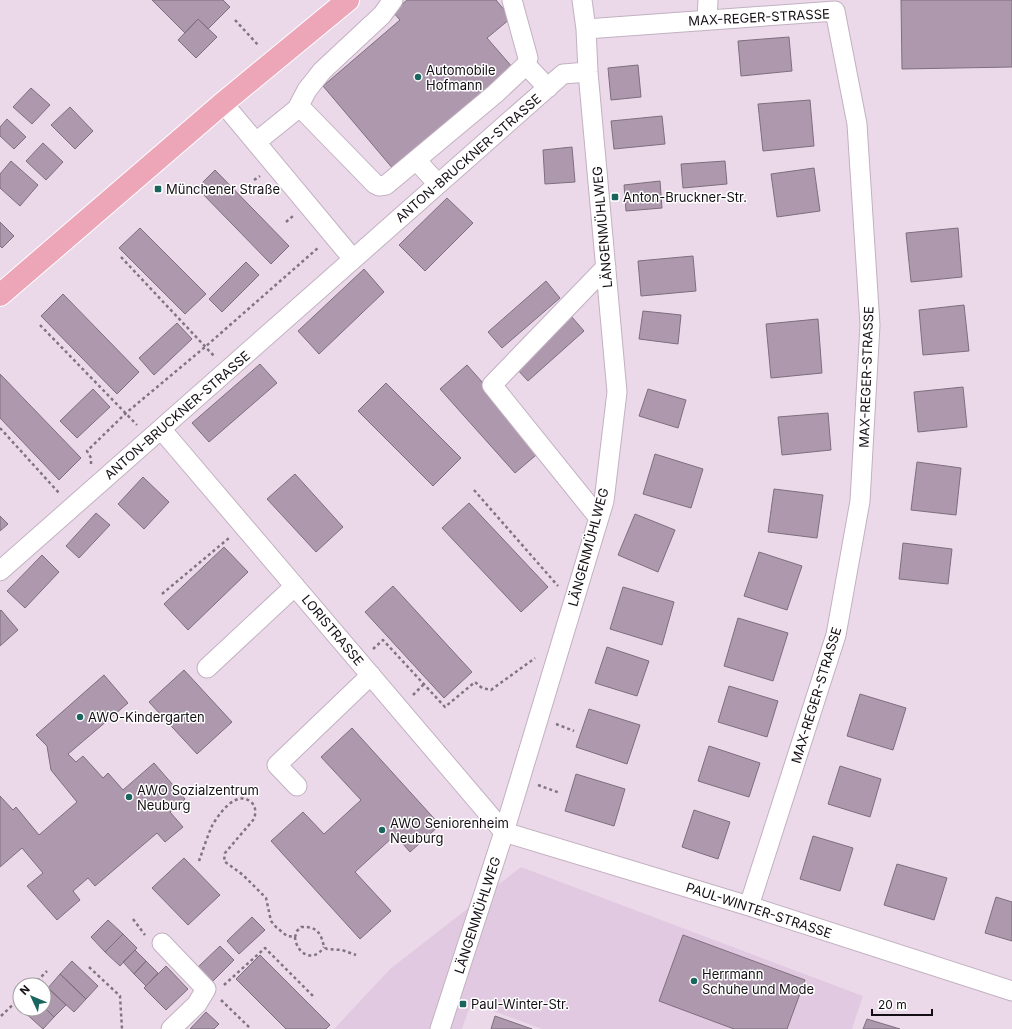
<svg xmlns="http://www.w3.org/2000/svg" width="1012" height="1029" font-family="Inter,sans-serif">
<rect width="100%" height="100%" fill="#ebd9ea"/>
<path fill="#e1cae1" d="M521 867 863 996 852 1029H542L471 1003 462 1029H334L390 969Z"/>
<path fill="#ae98ae" stroke="#7e6e7d" d="M152 0H223L230 7 208 29 198 19 185 33Z
M407 0H496L511 18 487 38 513 68 394 170 323 86 400 20 393 12Z
M901 0H1012V67L902 69Z
M198 19 217 37 196 58 178 40Z
M789 37 792 71 741 76 738 41Z
M638 65 641 97 611 100 608 68Z
M31 88 50 105 32 124 13 107Z
M810 100 814 146 763 151 758 104Z
M70 107 93 131 75 149 51 125Z
M662 116 665 144 614 149 611 121Z
M7 119 26 137 14 149 0 136V127Z
M43 143 63 162 46 180 26 161Z
M572 147 575 182 545 184 543 150Z
M11 161 38 185 20 206 0 188V174Z
M725 161 727 184 683 188 681 164Z
M814 168 820 211 777 217 771 174Z
M215 170 289 246 271 264 197 188Z
M660 181 662 208 626 211 624 185Z
M447 198 473 223 425 271 399 245Z
M0 222 14 236 2 248 0 246Z
M140 228 206 294 185 314 119 248Z
M958 228 962 277 911 282 906 233Z
M693 256 696 291 641 296 638 261Z
M246 262 259 275 222 312 209 299Z
M364 269 384 292 319 354 298 331Z
M546 281 560 298 502 348 488 332Z
M63 294 139 372 117 394 41 316Z
M964 305 969 351 923 355 919 310Z
M643 311 681 315 678 344 639 339Z
M571 316 584 331 528 381 515 367Z
M818 319 822 373 771 378 766 324Z
M177 323 192 339 154 375 139 358Z
M260 364 277 383 209 442 192 423Z
M467 365 542 450 515 473 440 389Z
M0 374 81 458 59 480 0 418Z
M386 383 461 458 433 486 358 411Z
M963 387 967 427 918 432 914 392Z
M93 389 110 407 77 438 60 421Z
M648 389 686 400 678 428 639 416Z
M828 413 831 450 782 455 778 417Z
M655 454 703 469 691 508 643 494Z
M917 462 961 468 956 515 911 510Z
M295 474 343 527 316 552 267 499Z
M143 477 169 502 144 529 118 504Z
M774 489 823 495 817 538 768 532Z
M469 503 548 587 521 612 442 528Z
M96 513 110 525 79 558 66 546Z
M635 514 675 530 658 572 618 555Z
M0 516 8 524 0 531Z
M903 543 952 549 948 584 899 579Z
M224 547 248 572 188 630 164 604Z
M759 552 802 566 787 610 744 596Z
M42 555 59 572 25 608 7 591Z
M393 586 472 672 444 698 365 612Z
M623 587 674 602 662 645 610 629Z
M1 610 18 630 0 646V611Z
M738 618 788 633 773 681 724 666Z
M607 647 649 661 637 696 595 683Z
M184 670 232 722 197 754 149 702Z
M104 675 128 703 68 754 76 762 83 756 103 778 108 773 123 790 154 763 185 799 170 812 183 827 165 842 157 833 95 886 88 878 73 891 80 900 57 920 27 886 43 873 22 848 0 867V796L13 810 16 807 39 835 77 802 51 770 47 746 36 735Z
M729 686 778 701 767 737 718 722Z
M860 694 906 708 893 750 847 736Z
M589 709 640 725 627 764 576 747Z
M352 728 440 825 410 852 395 835 355 872 391 911 360 939 271 841 303 812 324 834 361 800 321 757Z
M709 746 760 763 749 797 698 781Z
M840 766 881 779 870 817 828 804Z
M576 774 625 789 614 826 565 811Z
M694 810 730 822 718 859 682 847Z
M813 836 853 848 840 891 800 879Z
M184 858 220 895 188 925 152 888Z
M897 864 947 878 934 920 884 905Z
M996 897 1012 902V941L985 933Z
M252 917 265 930 239 954 227 941Z
M108 920 123 934 105 952 91 937Z
M123 934 137 948 120 966 105 952Z
M683 935 805 980 787 1029H734L659 1001Z
M220 946 234 960 212 982 198 967Z
M135 950 146 961 134 974 123 962Z
M260 955 330 1025 326 1029H286L236 979Z
M72 961 98 986 86 999 60 974Z
M146 961 158 973 146 986 134 974Z
M166 966 188 989 166 1010 144 988Z
M60 974 86 999 74 1012 48 988Z
M43 983 66 1005 54 1017 44 1007V985H41Z
M44 1007 54 1017 43 1029 21 1009H44Z
M206 1012 219 1024 214 1029H190Z
M495 1016 532 1029H491Z
M867 1019 900 1029H863Z"/>
<g fill="none" stroke-linecap="round" stroke-linejoin="round">
<g stroke="#c2b1c1" stroke-width="21">
<path id="minor" d="M707 20 708 0
M586 29 835 11 857 124 870 325 860 501 836 635 749 906
M526 65 548 88
M223 103 353 259
M299 106 375 184 379 186 386 185 495 94 526 65 528 58 512 0
M256 142 297 109 307 90 322 71 382 15 393 0
M416 160 438 184
M161 429 504 832 749 906 1012 991
M599 518 492 385 606 267
M0 571 563 74 588 72
M207 668 295 586
M297 786 277 765 371 675
M162 943 206 989 197 1004 171 1029
M440 1029 504 832 604 501 617 392 588 72 586 29 582 0"/>
</g>
<g stroke="#fff" stroke-width="24">
<path id="major" d="M0 295 223 103 348 0"/>
</g>
<path stroke="#7f747f" stroke-width="2.5" stroke-dasharray="3 3" stroke-linecap="butt" d="M235 20 259 46
M254 180 260 176
M286 222 293 216
M121 257 214 356
M40 325 137 425
M0 428 59 493
M91 464V458L87 451 126 413 205 347 319 247
M474 490 558 586
M162 594 229 538
M373 649 383 640 445 707 475 682 482 688 491 690 535 658
M413 695 424 684
M556 724 574 731
M538 785 560 793
M199 861C203 850 207 837 212 826 218 815 236 789 251 802 256 806 256 813 254 819L225 853 224 861 243 875 266 898 271 921 276 927 287 936 295 937 297 931 301 927C317 926 321 933 324 947L327 949 342 950 356 955
M133 919 145 935
M295 937C296 953 313 964 324 947
M89 967 120 996 122 1029
M33 985 47 971
M224 985 265 948 314 997
M221 1000 251 1029
M1 1016 20 998"/>
<use href="#minor" stroke="#fff" stroke-width="19"/>
<use href="#major" stroke="#eca6b8" stroke-width="22"/>
</g>
<g fill="#1a655d" stroke="#fff" stroke-width="1.5">
<circle cx="418" cy="77" r="4"/>
<rect x="154" y="185" width="8" height="8" rx="2"/>
<rect x="611" y="193" width="8" height="8" rx="2"/>
<circle cx="80" cy="717" r="4"/>
<circle cx="129" cy="797" r="4"/>
<circle cx="382" cy="830" r="4"/>
<circle cx="694" cy="981" r="4"/>
<rect x="459" y="1000" width="8" height="8" rx="2"/>
</g>
<g text-anchor="middle" dominant-baseline="central" stroke-width="3" stroke-linejoin="round" paint-order="stroke">
<g font-size="13" fill="#140f14" stroke="#fff">
<text transform="translate(759 17) rotate(-3)">MAX-REGER-STRASSE</text>
<text transform="translate(468 158) rotate(-41)">ANTON-BRUCKNER-STRASSE</text>
<text transform="translate(602 227) rotate(-95)">LÄNGENMÜHLWEG</text>
<text transform="translate(866 377) rotate(-88)">MAX-REGER-STRASSE</text>
<text transform="translate(177 415) rotate(-41)">ANTON-BRUCKNER-STRASSE</text>
<text transform="translate(588 547) rotate(-75)">LÄNGENMÜHLWEG</text>
<text transform="translate(333 630) rotate(50)">LORISTRASSE</text>
<text transform="translate(816 695) rotate(-73)">MAX-REGER-STRASSE</text>
<text transform="translate(759 910) rotate(18)">PAUL-WINTER-STRASSE</text>
<text transform="translate(477 915) rotate(-72)">LÄNGENMÜHLWEG</text>
</g>
<g font-size="13" fill="#140f14" stroke="#fff" text-anchor="start">
<text x="426" y="70">Automobile<tspan x="426" dy="15">Hofmann</tspan></text>
<text x="166" y="189">Münchener Straße</text>
<text x="623" y="197">Anton-Bruckner-Str.</text>
<text x="88" y="717">AWO-Kindergarten</text>
<text x="137" y="790">AWO Sozialzentrum<tspan x="137" dy="15">Neuburg</tspan></text>
<text x="390" y="823">AWO Seniorenheim<tspan x="390" dy="15">Neuburg</tspan></text>
<text x="702" y="974">Herrmann<tspan x="702" dy="15">Schuhe und Mode</tspan></text>
<text x="471" y="1004">Paul-Winter-Str.</text>
</g>
</g>
<g transform="translate(32 997) rotate(314)"><circle r="19" fill="#ffffff" stroke="#a19fa1"/>
<path d="M0-3L7 15L0 10L-7 15Z" fill="#1a655d"/>
<text y="-6" font-size="11" font-weight="bold" text-anchor="middle" fill="#140f14">N</text>
</g>
<path d="M872 1009v6h60v-6" fill="none" stroke="#140f14" stroke-width="2"/>
<text x="878" y="1009" font-size="12" fill="#140f14" stroke="#ffffff" stroke-width="3" paint-order="stroke">20 m</text>
</svg>
